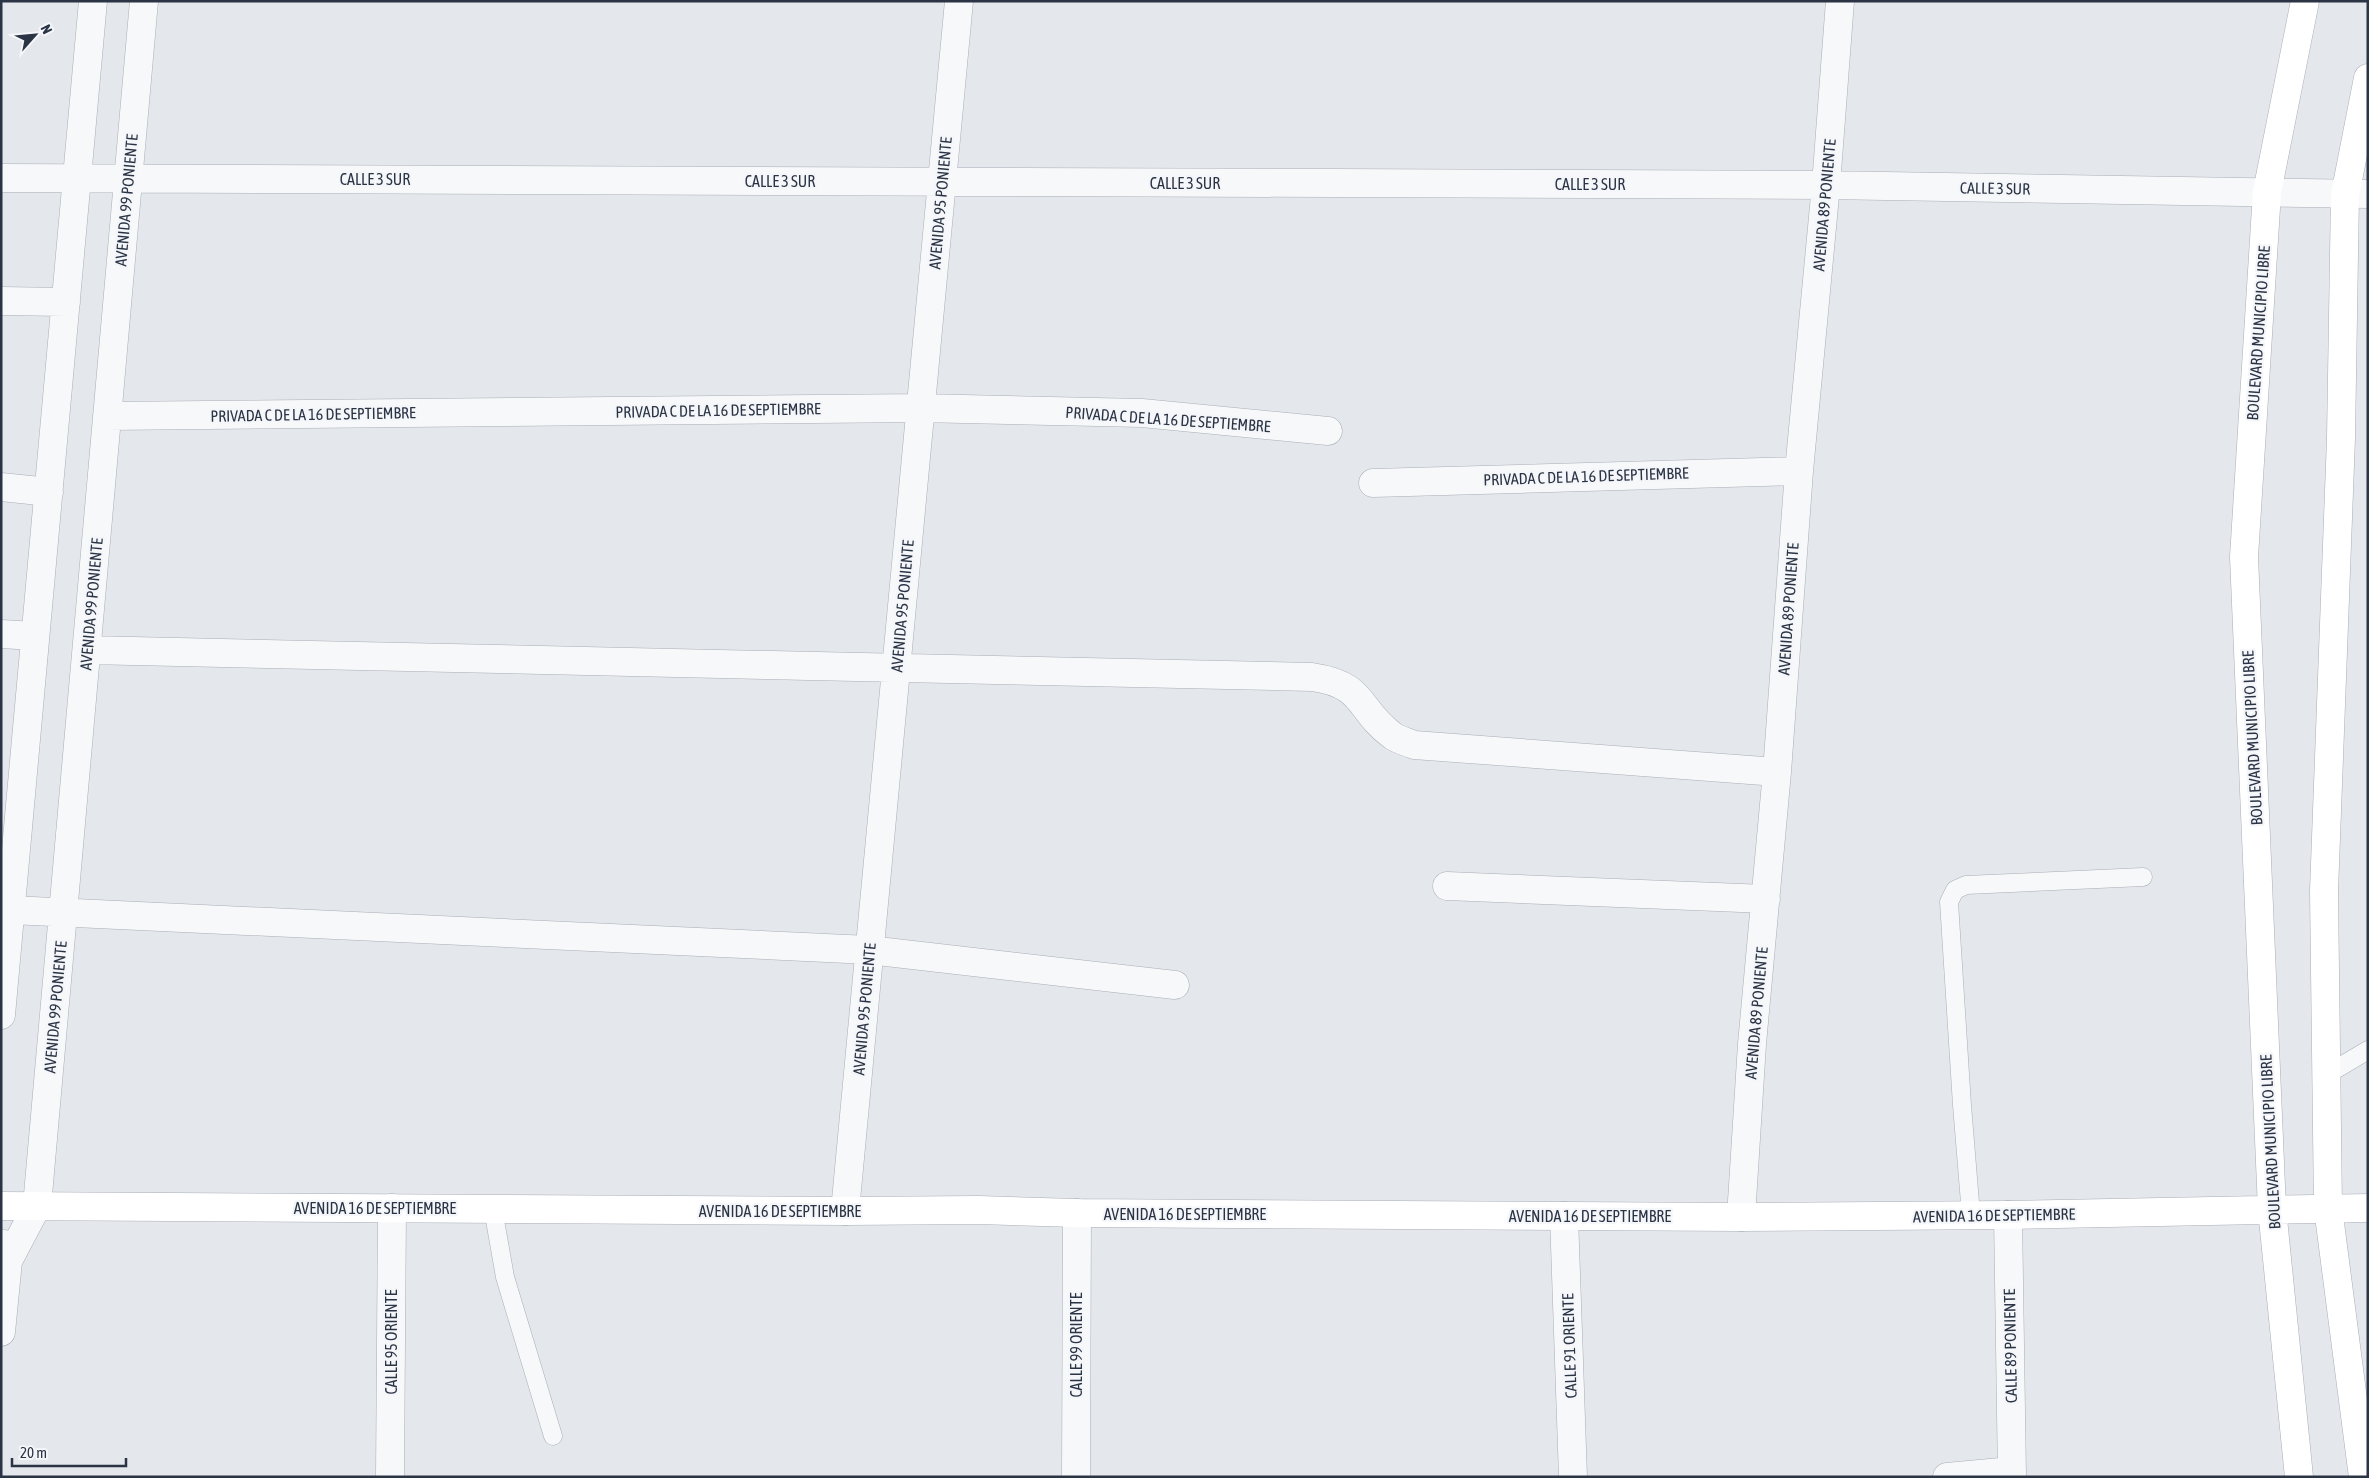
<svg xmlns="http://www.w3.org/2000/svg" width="2369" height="1478" font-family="'Asap Condensed',sans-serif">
<rect width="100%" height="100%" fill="#e4e7ec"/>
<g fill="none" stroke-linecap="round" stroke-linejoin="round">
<g stroke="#a9aeb7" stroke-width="19">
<path id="lane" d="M2326 1075 2368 1050
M493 1209 505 1277 553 1436
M1971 1215 1962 1105 1949 902 1955 890 1966 885 2143 877"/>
</g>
<g stroke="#a9aeb7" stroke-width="29">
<path id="street" d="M1 178 1826 185 2368 194
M1 301 66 302
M107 416 920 408 1142 413 1328 431
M1373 483 1799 471
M1 487 49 492
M1 634 35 636
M87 650 1312 677C1367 685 1356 709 1393 736 1399 740 1407 742 1414 745L1777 772
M1447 886 1766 899
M11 910 869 950 1175 985
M1 1015 93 1
M845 1211 959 1
M2008 1215 2012 1477
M1564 1216 1573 1477
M1741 1217 1752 1044 1777 772 1799 471 1826 185 1840 1
M8 1261 37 1206 144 1
M1 1332 8 1261 4 1244
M390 1477 392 1208
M1076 1477 1077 1213
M1947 1477 2012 1471"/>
</g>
<g stroke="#a9aeb7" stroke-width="29">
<path id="secondary" d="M1 1206 845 1211 979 1210 1077 1213 1741 1217 2008 1215 2368 1208
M2299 1477 2272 1209 2244 557 2267 192 2305 1
M2363 1477 2328 1208 2324 891 2341 438 2345 195 2368 78"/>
</g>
<use href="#lane" stroke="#f7f8fa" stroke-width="18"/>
<use href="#street" stroke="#f7f8fa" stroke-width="28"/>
<use href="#secondary" stroke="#fff" stroke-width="28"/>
</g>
<g text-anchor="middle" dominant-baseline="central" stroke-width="4.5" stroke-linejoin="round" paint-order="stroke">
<g font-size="16" fill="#2b3445" stroke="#f4f6f9">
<text x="375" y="179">CALLE 3 SUR</text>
<text x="780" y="181">CALLE 3 SUR</text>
<text x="1185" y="183">CALLE 3 SUR</text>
<text x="1590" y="184">CALLE 3 SUR</text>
<text transform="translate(1995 188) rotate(1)">CALLE 3 SUR</text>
<text transform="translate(126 200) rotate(-85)">AVENIDA 99 PONIENTE</text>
<text transform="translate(940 203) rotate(-85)">AVENIDA 95 PONIENTE</text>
<text transform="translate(1824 205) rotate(-85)">AVENIDA 89 PONIENTE</text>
<text transform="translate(2258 333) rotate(-86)">BOULEVARD MUNICIPIO LIBRE</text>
<text transform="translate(718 410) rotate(-1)">PRIVADA C DE LA 16 DE SEPTIEMBRE</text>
<text transform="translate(313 414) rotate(-1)">PRIVADA C DE LA 16 DE SEPTIEMBRE</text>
<text transform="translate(1168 419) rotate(4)">PRIVADA C DE LA 16 DE SEPTIEMBRE</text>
<text transform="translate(1586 476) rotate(-2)">PRIVADA C DE LA 16 DE SEPTIEMBRE</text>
<text transform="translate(91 604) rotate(-85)">AVENIDA 99 PONIENTE</text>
<text transform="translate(902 606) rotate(-85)">AVENIDA 95 PONIENTE</text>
<text transform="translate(1788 609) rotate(-86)">AVENIDA 89 PONIENTE</text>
<text transform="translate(2252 738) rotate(-93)">BOULEVARD MUNICIPIO LIBRE</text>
<text transform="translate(55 1007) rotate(-85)">AVENIDA 99 PONIENTE</text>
<text transform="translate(864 1009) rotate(-85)">AVENIDA 95 PONIENTE</text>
<text transform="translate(1756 1013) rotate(-85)">AVENIDA 89 PONIENTE</text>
<text transform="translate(2270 1142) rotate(-93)">BOULEVARD MUNICIPIO LIBRE</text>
<text x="375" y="1208">AVENIDA 16 DE SEPTIEMBRE</text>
<text x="780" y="1211">AVENIDA 16 DE SEPTIEMBRE</text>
<text x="1185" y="1214">AVENIDA 16 DE SEPTIEMBRE</text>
<text transform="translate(1994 1215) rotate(-1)">AVENIDA 16 DE SEPTIEMBRE</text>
<text x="1590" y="1216">AVENIDA 16 DE SEPTIEMBRE</text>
<text transform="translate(391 1342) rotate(-90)">CALLE 95 ORIENTE</text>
<text transform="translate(1076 1345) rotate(-90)">CALLE 99 ORIENTE</text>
<text transform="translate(1569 1346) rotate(-92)">CALLE 91 ORIENTE</text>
<text transform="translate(2010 1346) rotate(-91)">CALLE 89 PONIENTE</text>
</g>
</g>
<rect width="2369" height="1478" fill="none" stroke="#2b3445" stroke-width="5"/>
<g transform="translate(35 35) rotate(63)" stroke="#f4f6f9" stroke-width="4" paint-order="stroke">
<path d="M0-4L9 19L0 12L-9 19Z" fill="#2b3445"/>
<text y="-8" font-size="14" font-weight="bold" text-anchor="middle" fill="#2b3445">N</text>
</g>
<path d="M12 1458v8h114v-8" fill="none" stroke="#2b3445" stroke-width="2.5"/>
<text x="20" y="1458" font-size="15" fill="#2b3445" stroke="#f4f6f9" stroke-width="4" paint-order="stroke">20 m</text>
</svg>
